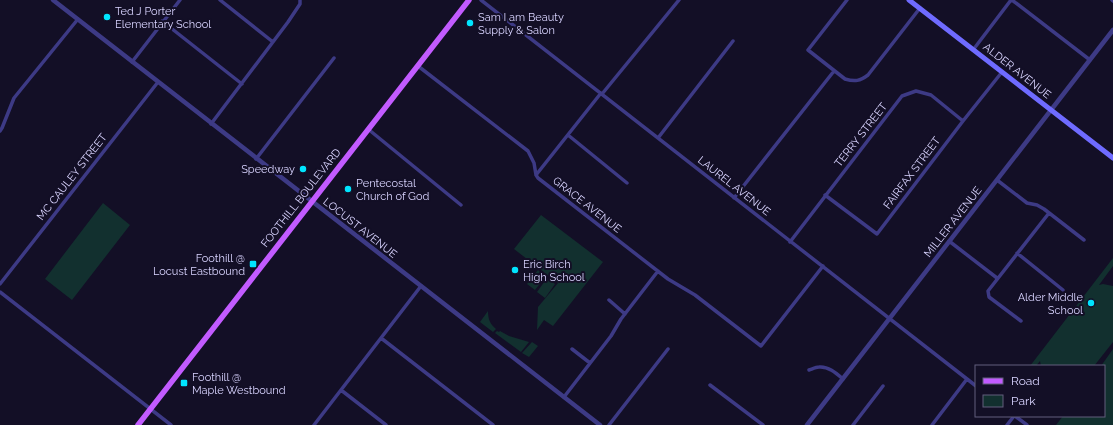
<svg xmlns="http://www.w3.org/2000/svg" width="1113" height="425" font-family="Raleway,sans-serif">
<rect width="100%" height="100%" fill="#130f26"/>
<path fill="#12302f" d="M103 203 130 225 72 300 45 279Z
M541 215 603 262 553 326 544 320 537 330 538 307 558 283 514 249Z
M1113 258V266L1099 285 1103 284 1113 286V342L1094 366H1041L1040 361 1036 366H1030Z
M538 270 545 277 535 290 527 284Z
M547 278 555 284 545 298 537 292Z
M488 311C488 319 490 324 496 329L493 332 480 322Z
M497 331 499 332 500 331 509 336 529 342 521 352 495 333Z
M532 342 538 346 529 357 522 353Z
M1113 349V425H1056L1063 416H1104V366H1101Z"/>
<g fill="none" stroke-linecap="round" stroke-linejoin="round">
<path stroke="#3d3a85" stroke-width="3.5" d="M220 0 273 42
M481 0 976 386
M847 0 808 50 845 79C855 82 860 81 868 75L920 8
M1012 0 1090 60
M1112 0 1113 1
M162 21 242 84
M973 50 1011 0
M132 62 180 0
M418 66 528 151 534 163 536 175 538 178 668 279 695 295 761 346 823 266
M602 94 679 0
M211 124 288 22 300 4V0
M368 129 461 205
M0 131 2 128 14 98 78 19
M568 135 627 183
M658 138 733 41
M256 159 334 58
M536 175 601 93
M997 180 1027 203 1037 205 1044 209 1084 240
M825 195 877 234 963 121 1002 72
M734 198 834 71
M949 241 997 278
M790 242 902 96 916 91 931 95 963 121
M1017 253 1063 290
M0 284 158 82
M0 292 171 425
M609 300 625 314
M1021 321 989 297 988 291 1049 213
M381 338 493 425
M572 349 590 363
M809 370C812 369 816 367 819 367 828 366 836 373 843 379
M710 385 763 425
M341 390 386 425
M564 397 611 336 621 319 658 271
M1015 416 1027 425
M314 425 421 286
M609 425 668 349
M853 425 883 386
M932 425 967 379
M1007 425 1014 416"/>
<path stroke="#3d3a85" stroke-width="4.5" d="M53 0 600 425
M807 425 1113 30"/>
<path stroke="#6f6bff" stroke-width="5" d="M909 0 1113 158"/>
<path stroke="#c25bff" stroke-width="5.5" d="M138 425 469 0"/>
</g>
<g fill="#00e5ff" stroke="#130f26" stroke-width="1.5">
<circle cx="107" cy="17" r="4"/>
<circle cx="470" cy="23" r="4"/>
<circle cx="303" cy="169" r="4"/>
<circle cx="348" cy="189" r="4"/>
<rect x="249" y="260" width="8" height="8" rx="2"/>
<circle cx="515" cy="270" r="4"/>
<circle cx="1091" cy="303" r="4"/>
<rect x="180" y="379" width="8" height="8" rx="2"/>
</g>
<g text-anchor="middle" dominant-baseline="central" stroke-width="4" stroke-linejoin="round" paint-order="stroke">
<g font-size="11" fill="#d9d4ff" stroke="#130f26" text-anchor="start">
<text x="115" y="11">Ted J Porter<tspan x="115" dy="13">Elementary School</tspan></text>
<text x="478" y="17">Sam I am Beauty<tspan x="478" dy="13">Supply &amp; Salon</tspan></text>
<text x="295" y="169" text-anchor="end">Speedway</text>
<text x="356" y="183">Pentecostal<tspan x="356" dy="13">Church of God</tspan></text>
<text x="245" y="258" text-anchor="end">Foothill @<tspan x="245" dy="13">Locust Eastbound</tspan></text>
<text x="523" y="264">Eric Birch<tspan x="523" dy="13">High School</tspan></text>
<text x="1083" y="297" text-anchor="end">Alder Middle<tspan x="1083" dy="13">School</tspan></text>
<text x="192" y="377">Foothill @<tspan x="192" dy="13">Maple Westbound</tspan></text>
</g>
<g font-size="11" fill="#d9d4ff" stroke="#130f26">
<text transform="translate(1017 71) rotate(38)">ALDER AVENUE</text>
<text transform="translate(861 135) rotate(-52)">TERRY STREET</text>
<text transform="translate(912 173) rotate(-53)">FAIRFAX STREET</text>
<text transform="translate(72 177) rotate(-52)">MC CAULEY STREET</text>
<text transform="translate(734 186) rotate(38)">LAUREL AVENUE</text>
<text transform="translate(301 198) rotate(-52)">FOOTHILL BOULEVARD</text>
<text transform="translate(587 205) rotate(38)">GRACE AVENUE</text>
<text transform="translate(953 222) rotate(-52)">MILLER AVENUE</text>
<text transform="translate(360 228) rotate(38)">LOCUST AVENUE</text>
</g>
</g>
<rect x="975" y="365" width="130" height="52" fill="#130f26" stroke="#625e7d"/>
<rect x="983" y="378" width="20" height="6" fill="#c25bff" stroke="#625e7d"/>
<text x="1011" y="385" font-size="12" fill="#d9d4ff">Road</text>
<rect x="983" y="395" width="20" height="12" fill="#12302f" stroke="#625e7d"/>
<text x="1011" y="405" font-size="12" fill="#d9d4ff">Park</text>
</svg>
